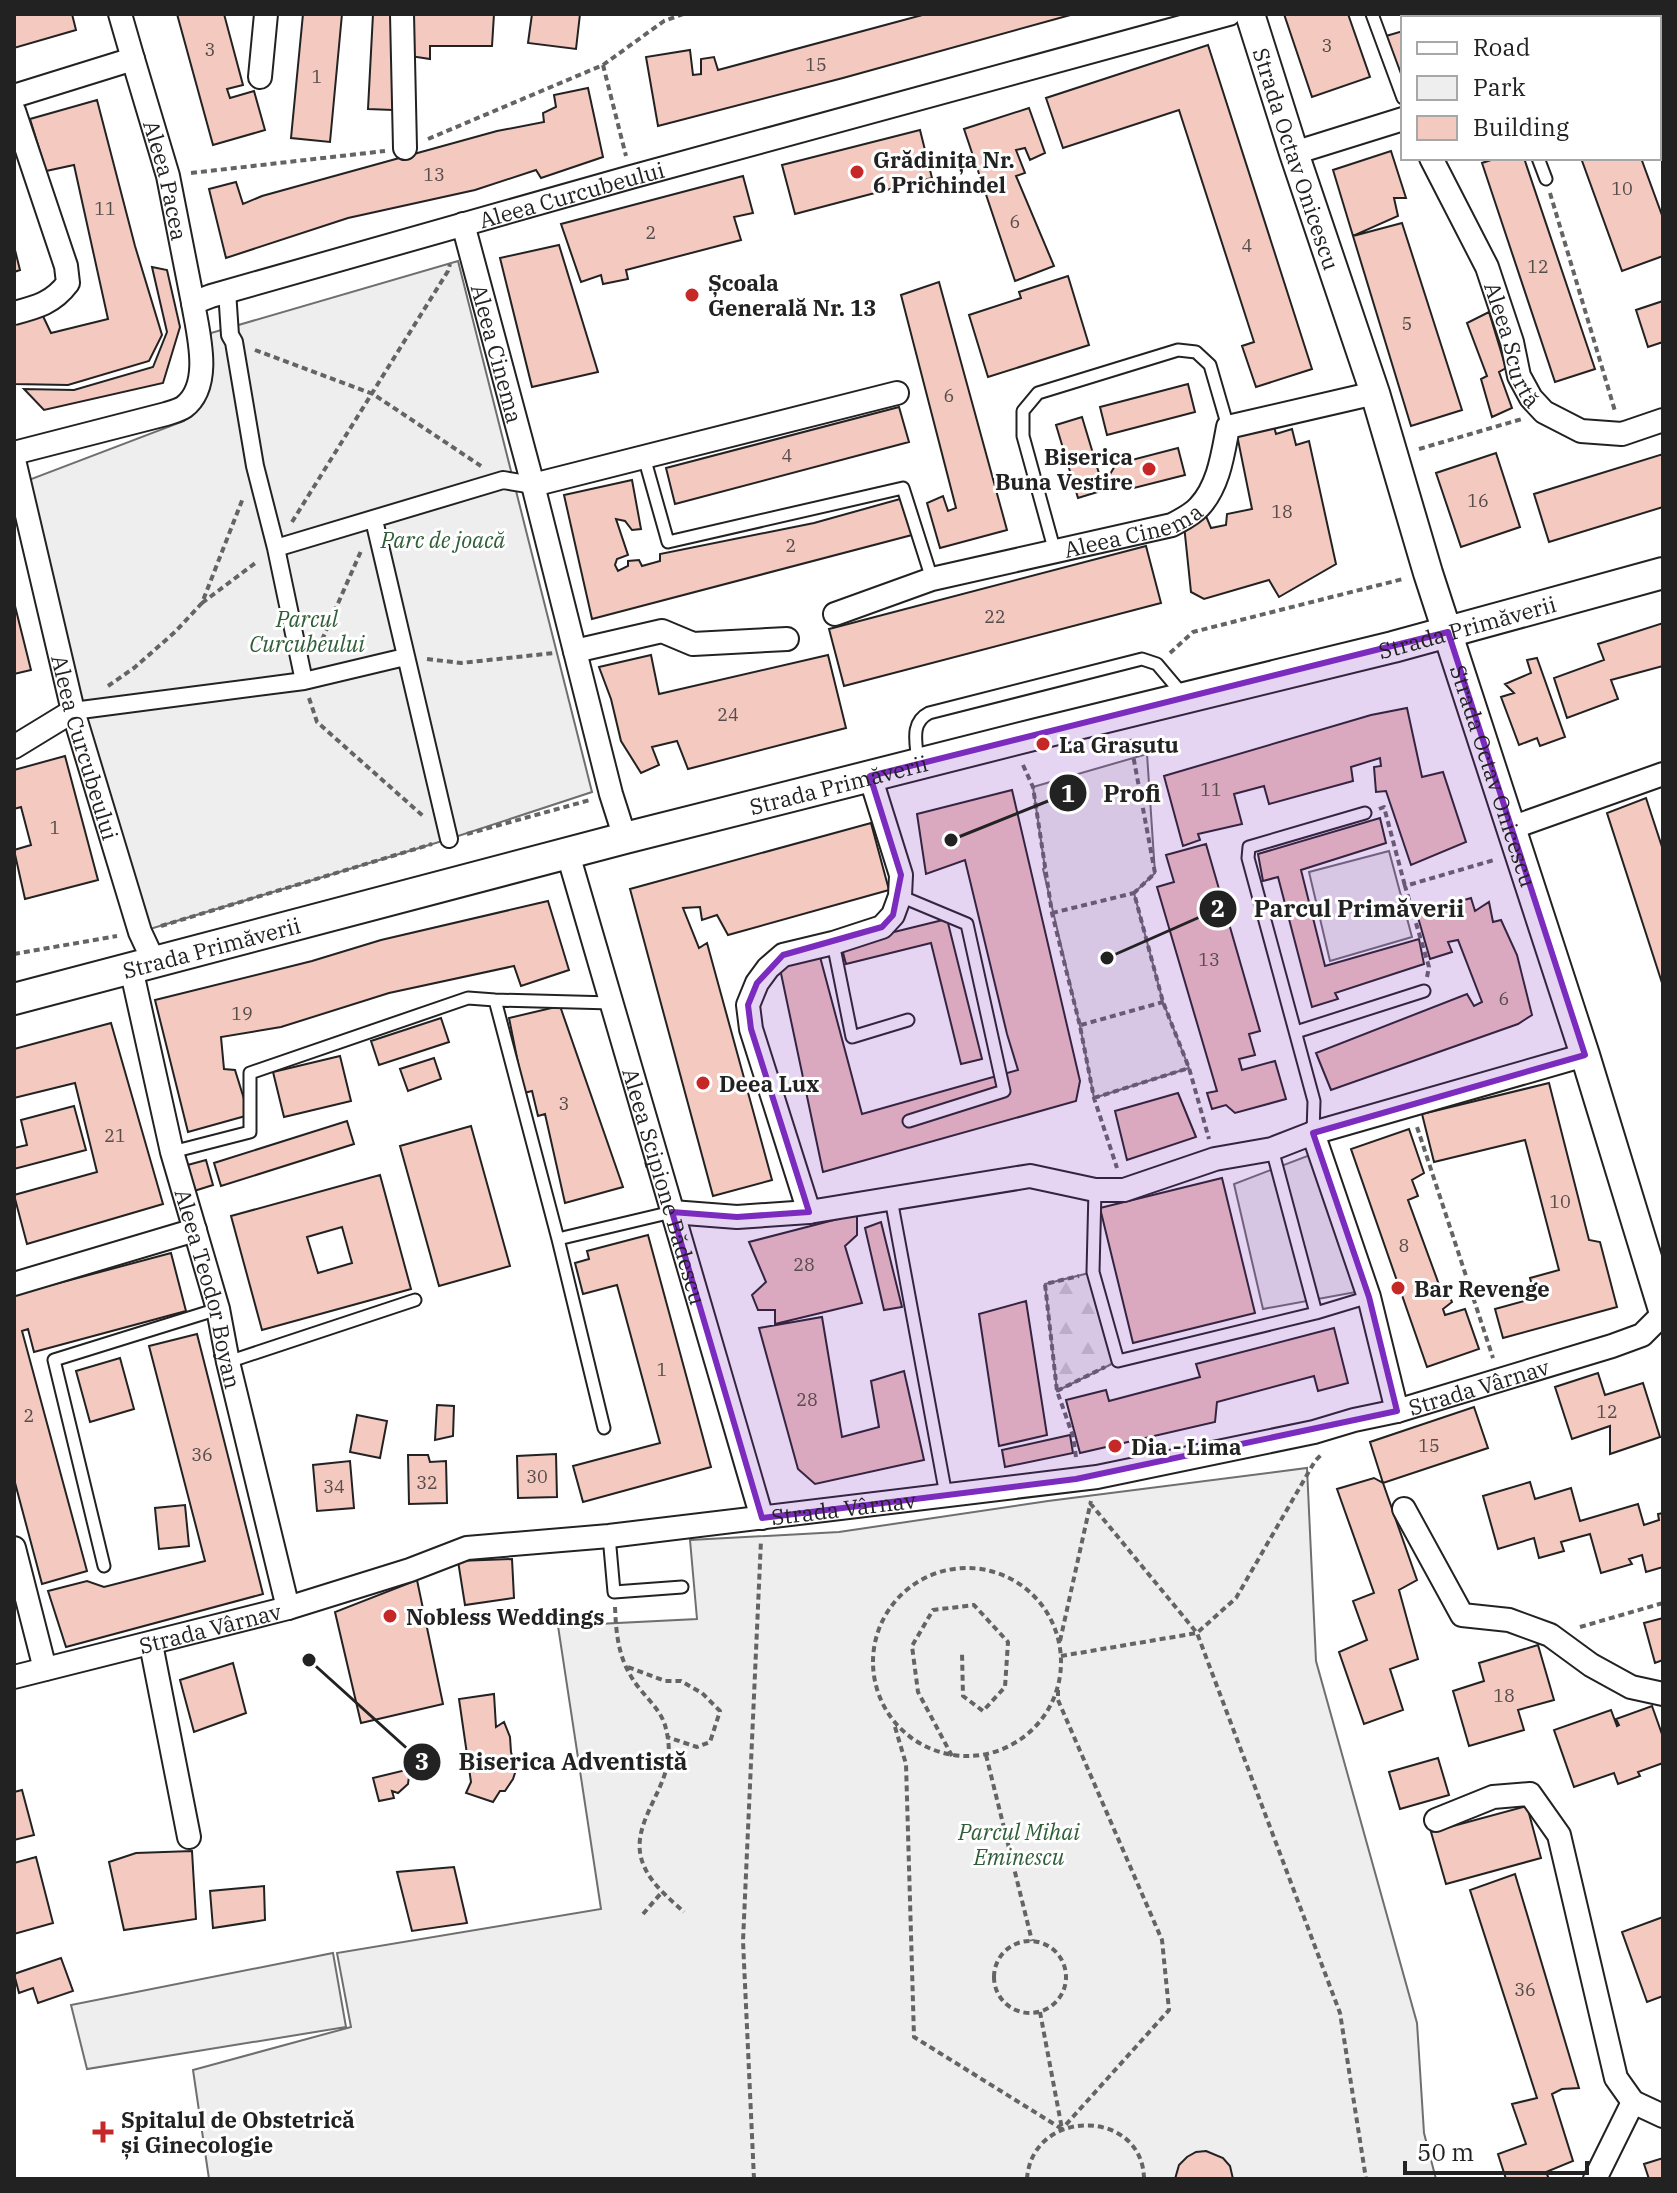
<svg xmlns="http://www.w3.org/2000/svg" width="1677" height="2193" font-family="'IBM Plex Serif',serif">
<defs>
<pattern id="forest-firs" width="22" height="20" patternUnits="userSpaceOnUse" patternTransform="scale(2)"><rect width="22" height="20" fill="#eee"/><path d="M5 1l3.5 6h-7zM16 11l3.5 6h-7z" fill="#ccc"/></pattern>
</defs>
<rect width="100%" height="100%" fill="#fff"/>
<path fill="url(#forest-firs)" stroke="#6f6f6f" stroke-width="2" d="M1093 1272 1118 1361 1057 1391 1045 1284Z"/>
<path fill="#eee" stroke="#6f6f6f" stroke-width="2" d="M458 261 592 792 449 839 140 932 26 481 184 421 204 401 211 333Z
M1147 754 1155 873 1134 893 1163 1002 1189 1068 1094 1098 1080 1026 1043 869 1045 868 1033 787Z
M1389 851 1412 937 1330 961 1309 872Z
M1307 1468 1316 1661 1417 2023 1424 2133 1436 2179H209L193 2070 351 2027 337 1953 601 1909 558 1626 697 1619 690 1540 839 1532 1048 1501Z
M333 1953 346 2027 87 2069 71 2005Z"/>
<path fill="#ededed" stroke="#6f6f6f" stroke-width="2" d="M1310 1155 1356 1292 1263 1309 1234 1184Z"/>
<path fill="#f3c9c0" stroke="#222" stroke-width="2" fill-rule="evenodd" d="M14 14H72L76 30 14 48Z
M177 14H224L243 85 227 89 230 98 254 91 265 130 213 145Z
M303 14H342L330 142 291 138Z
M373 14H396L393 110 368 109Z
M412 14H494L492 46H430V59L410 56Z
M532 14H580L576 49 528 43Z
M926 14H1074L843 78 658 126 646 57 690 50 693 75 701 74V59L714 57 718 70Z
M1284 14H1348L1370 77 1312 97Z
M1461 14H1486L1487 18H1447Z
M1513 14H1556L1557 18H1514Z
M1403 31V70L1396 72 1386 36Z
M1208 45 1312 369 1256 387 1242 346 1254 342 1179 110 1063 148 1046 98Z
M1663 46V102L1659 103V48Z
M588 88 603 157 541 178 536 170 475 190 348 218 226 258 209 189 236 182 243 204 262 196 497 131 544 122 543 113 556 107 554 95Z
M97 100 135 246 162 335 149 361 68 385 14 384V323L42 314 51 333 108 319 74 165 46 171 30 119Z
M1029 108 1045 153 1030 160 1025 148 1016 150 1025 173 1016 176 1054 266 1015 281 964 129Z
M920 130 932 178 795 214 782 165Z
M1391 151 1406 198H1394L1398 216 1353 236 1333 170Z
M1497 158H1524L1595 369 1555 382 1482 163Z
M1581 158H1641L1663 218V256L1622 271Z
M743 176 753 213 734 217 741 240 626 270 628 279 603 284 601 275 581 282 561 224Z
M1402 223 1462 410 1411 426 1353 236Z
M559 245 598 372 532 387 500 258Z
M14 246 20 270 14 272Z
M152 267 167 270 180 327 163 383 44 410 24 389 74 390 153 367 167 332Z
M1068 276 1089 345 988 377 969 315 1021 298 1019 292Z
M939 282 1007 530 940 548 927 503 943 496 948 511 956 508 901 295Z
M1663 301V342L1648 347 1636 310Z
M1489 312 1506 368 1499 372 1512 408 1492 417 1481 379 1487 376 1467 323Z
M1188 384 1195 412 1107 435 1100 407Z
M899 407 909 442 675 504 666 468Z
M1082 417 1104 490 1078 498 1056 425Z
M1273 423 1276 434 1292 429 1296 445 1309 441 1336 564 1279 597 1269 580 1204 599 1191 592 1184 525 1206 516 1211 528 1226 525 1227 514 1252 509 1237 435Z
M1178 448 1185 475 1126 490 1116 486 1109 476 1116 464Z
M1496 453 1520 527 1461 547 1436 473Z
M1663 454V507L1549 542 1534 494Z
M632 480 641 529 632 530 625 521 616 519 628 555 617 559 615 565 618 571 628 566V561L639 560 642 566 660 561V554L814 523 900 499 912 535 592 619 564 495Z
M1146 546 1161 603 844 686 829 629Z
M14 602 31 670 14 674Z
M1663 623V666L1611 680 1618 699 1567 718 1554 678 1604 660 1598 644Z
M651 655 659 694 828 655 846 728 688 769 677 741 652 747 659 765 641 773 621 741 611 699 599 667Z
M1537 658 1565 737 1540 746 1537 738 1519 745 1501 697 1514 693 1505 684 1531 673 1527 660Z
M1407 708 1422 777 1443 772 1466 842 1411 865 1386 791 1376 792 1374 767 1381 766 1380 758 1351 767 1353 781 1269 804 1264 786 1234 794 1242 824 1198 834 1200 840 1183 846 1164 776 1371 715Z
M65 756 98 880 25 899 14 850 31 845 21 807 14 809V770Z
M1012 790 1080 1081 1076 1101 823 1172 779 964 819 953 862 1114 1018 1070 1007 1034 965 860 926 874 917 814Z
M1646 798 1663 850V986L1607 813Z
M1380 818 1386 843 1301 870 1325 966 1419 939 1424 964 1335 993 1338 999 1312 1007 1278 877 1263 881 1258 854Z
M871 823 889 890 728 935 717 915 702 920 700 907 683 908 699 948 707 943 772 1180 713 1196 630 889Z
M1206 844 1260 1031 1249 1034 1255 1055 1239 1059 1242 1070 1275 1061 1286 1099 1235 1113 1226 1105 1212 1109 1207 1093 1217 1091 1157 887 1174 882 1166 855Z
M1471 898 1475 911 1489 902 1493 922 1501 920 1517 955 1532 1015 1518 1024 1331 1090 1316 1053 1467 994 1474 1006 1482 1002 1458 940 1448 942 1452 952 1430 959 1417 914Z
M548 901 569 970 521 986 514 966 389 993 281 1027 221 1037 224 1069 235 1070 249 1115 188 1132 155 1000 312 961 381 940Z
M947 919 982 1059 961 1064 931 943 846 964 841 945Z
M560 1006 623 1187 565 1203 545 1114 538 1116 532 1091 524 1093 509 1018Z
M441 1018 449 1042 379 1065 371 1041Z
M111 1023 163 1204 27 1244 14 1195 97 1172 75 1083 14 1098V1049Z
M340 1056 351 1101 284 1117 273 1072Z
M434 1058 441 1079 408 1091 400 1069Z
M1549 1083 1589 1240 1600 1242 1617 1307 1503 1338 1495 1309 1535 1298 1530 1278 1559 1270 1525 1140 1434 1162 1422 1114Z
M1178 1093 1196 1137 1127 1160 1115 1111Z
M74 1106 86 1150 14 1169V1148L27 1145 21 1120Z
M347 1121 354 1144 221 1186 214 1163Z
M471 1126 510 1266 439 1286 400 1146Z
M1409 1129 1424 1173 1412 1180 1418 1196 1408 1200 1441 1290 1447 1291 1452 1302 1443 1309 1445 1315 1465 1309 1479 1349 1427 1367 1351 1149Z
M206 1160 213 1185 191 1192 184 1166Z
M380 1175 411 1289 262 1330 231 1216ZM342 1227 352 1263 318 1273 307 1237Z
M1222 1178 1255 1313 1133 1343 1100 1208Z
M857 1214V1235L845 1246 862 1303 775 1324V1310H758L752 1295 766 1282 749 1242Z
M881 1222 902 1307 884 1310 865 1228Z
M648 1235 711 1467 583 1502 573 1466 660 1443 617 1285 583 1294 575 1263 589 1259 587 1251Z
M171 1253 186 1311 34 1352 28 1329 22 1331 87 1571 42 1584 14 1479V1295Z
M1026 1301 1047 1435 999 1446 979 1314Z
M822 1317 842 1437 879 1427 871 1381 904 1371 924 1460 815 1484 798 1469 759 1328Z
M1334 1328 1348 1383 1318 1391 1314 1376 1217 1402 1215 1422 1080 1453 1066 1400 1106 1390 1109 1401 1200 1377 1196 1364Z
M197 1334 263 1594 66 1647 48 1591 87 1581 104 1587 205 1561 149 1346Z
M120 1358 134 1409 90 1422 76 1371Z
M1598 1373 1605 1395 1643 1383 1660 1437 1610 1454V1426L1572 1439 1555 1387Z
M437 1405 454 1406 453 1436 435 1440Z
M1474 1407 1488 1448 1383 1483 1370 1442Z
M357 1415 387 1421 380 1458 350 1452Z
M1070 1435 1073 1453 1005 1467 1002 1450Z
M556 1454 557 1497 518 1498 517 1456Z
M408 1455H428L430 1462 446 1461 447 1503 409 1504Z
M350 1461 354 1508 317 1511 313 1465Z
M1374 1478 1383 1483 1417 1580 1399 1590 1418 1659 1390 1669 1403 1710 1364 1724 1339 1652 1367 1640 1353 1601 1374 1593 1337 1489Z
M1530 1482 1535 1499 1571 1488 1580 1521 1638 1504 1644 1525 1659 1520 1658 1514 1663 1513V1567L1646 1572 1642 1555 1629 1559 1632 1564 1601 1573 1590 1534 1561 1542 1564 1551 1539 1558 1534 1538 1498 1549 1483 1496Z
M185 1505 189 1546 159 1549 155 1508Z
M512 1559 514 1598 465 1605 458 1561Z
M417 1580 443 1704 361 1723 335 1612Z
M1663 1618V1660L1655 1663 1644 1623Z
M1538 1645 1554 1700 1518 1710 1524 1730 1469 1746 1453 1691 1484 1681 1479 1663Z
M233 1663 246 1713 194 1732 180 1680Z
M494 1694 496 1727 504 1722 510 1737 511 1752 516 1770 513 1779 505 1791H500L493 1802 466 1793 471 1782 459 1699Z
M1652 1706 1663 1737V1763L1638 1772 1640 1776 1618 1784 1614 1773 1574 1787 1554 1730 1611 1710 1617 1726 1619 1725 1616 1719Z
M1438 1758 1449 1795 1400 1809 1389 1772Z
M410 1769 408 1784 398 1793 392 1791 394 1798 379 1801 373 1778Z
M22 1790 34 1835 14 1840V1792Z
M1527 1806 1541 1858 1446 1884 1431 1832Z
M192 1851 196 1919 124 1930 109 1862 136 1853Z
M36 1857 53 1923 14 1934V1863Z
M454 1867 467 1923 412 1931 397 1872Z
M1515 1874 1579 2088 1562 2089 1552 2094 1573 2161 1546 2172 1549 2179H1506L1498 2154 1526 2144 1512 2104 1537 2098 1470 1890Z
M264 1886 265 1920 213 1928 210 1891Z
M1663 1917V1996L1647 2002 1622 1932Z
M61 1958 73 1991 38 2003 33 1988 19 1993 14 1974Z
M1206 2151 1223 2158 1230 2166 1233 2179H1175L1179 2165 1187 2157 1196 2152Z
M1663 2158V2179H1649L1644 2164Z"/>
<g fill="none" stroke-linecap="round" stroke-linejoin="round">
<g stroke="#222" stroke-width="15">
<path id="service" d="M1372 14 1403 98
M1579 14 1580 18
M1538 158 1546 179
M644 457 668 542 903 488 932 579
M1055 552 1023 436V411L1038 393 1178 350 1196 352 1210 365 1228 427
M918 764C917 745 909 723 929 713L1142 659 1157 664 1184 696
M900 896 967 924 1004 1091 909 1121
M833 943 852 1037 908 1020
M495 1000 558 1239 604 1428
M1296 1032 1424 991
M1313 1133 1314 1101 1248 858 1249 847 1365 813
M1272 1149 1316 1313
M172 1152 250 1132V1073L468 998 495 1000 612 1003
M1095 1190 1093 1272 1118 1361 1316 1313 1369 1297
M891 1199 946 1495
M558 1239 672 1212
M228 1362 415 1300
M609 1536 614 1592 682 1587
M104 1566 54 1360 218 1309"/>
</g>
<g stroke="#222" stroke-width="20">
<path id="pedestrian" d="M227 291 230 335 234 342 255 466 276 548 304 681
M374 520 449 839
M276 548 503 480 533 485
M73 711 304 681 405 657"/>
</g>
<g stroke="#222" stroke-width="26">
<g id="minor">
<path d="M402 14 405 148"/>
<path d="M1659 36 1663 35"/>
<path id="s1" d="M133 59 168 176 193 303"/>
<path d="M260 77 266 14"/>
<path d="M14 96 133 59 120 14"/>
<path d="M14 111 66 266 68 283C53 303 37 307 14 313"/>
<path d="M1294 153 1403 119"/>
<path id="s2" d="M1431 158 1487 267 1512 342 1519 376 1531 398 1544 412 1581 431 1622 434 1663 420"/>
<path id="s3" d="M463 224 533 485 611 794 625 838"/>
<path id="s4" d="M14 453 166 414C172 412 180 410 184 407 213 385 198 333 193 303L211 296 631 177 1229 14"/>
<path id="s5" d="M14 460 73 711 140 932 154 962"/>
<path d="M533 485 897 393"/>
<path id="s6" d="M835 614 932 579 1172 525C1181 520 1192 515 1199 507 1219 486 1223 453 1228 427L1375 393"/>
<path d="M575 651 662 631 693 644 787 639"/>
<path d="M14 747 73 711"/>
<path d="M1511 828 1663 774"/>
<path id="s7" d="M568 854 762 1518"/>
<path id="s8" d="M131 968 172 1152 218 1309 228 1362 288 1608"/>
<path d="M1313 1133 1369 1297 1397 1411"/>
<path d="M672 1212 737 1217 809 1212 1030 1176 1095 1190H1124L1215 1159 1272 1149 1313 1133 1585 1055"/>
<path d="M809 1212 751 1029 748 1005 757 983 768 968 783 955 833 943 882 927 893 915 900 896 901 875 870 776"/>
<path d="M14 1284 195 1230"/>
<path d="M1404 1509 1462 1615 1509 1620 1550 1635 1591 1665 1631 1687 1663 1694"/>
<path d="M14 1548 45 1669"/>
<path d="M151 1644 189 1837"/>
<path id="s9" d="M14 1677 288 1608 410 1570 467 1548 609 1536 1097 1477 1314 1432 1354 1420 1397 1411 1612 1346 1642 1335 1663 1314"/>
<path d="M1436 1820 1493 1797 1530 1794 1559 1835 1616 2078 1633 2102 1663 2116"/>
<path d="M1595 2179 1633 2102"/>
</g>
</g>
<g stroke="#222" stroke-width="32">
<g id="tertiary">
<path id="s10" d="M1250 14 1294 153 1375 393 1428 573 1585 1055 1663 1310"/>
</g>
</g>
<g stroke="#222" stroke-width="34">
<g id="secondary">
<path id="s11" d="M14 999 625 838 1037 734 1393 647 1663 573"/>
</g>
</g>
<path stroke="#646464" stroke-width="4" stroke-dasharray="6 4" stroke-linecap="butt" d="M603 65 626 156
M428 139 603 65 664 21 683 14
M191 173 385 151
M1550 193 1615 411
M255 350 373 394 481 466
M1419 449 1522 419
M292 522 448 271 450 264
M202 603 258 561
M318 649 361 551
M1170 653 1193 632 1403 579
M427 659 461 663 554 653
M108 686 134 668 175 632 202 603 243 498
M309 698 317 722 423 816
M1130 739 1155 873 1134 893 1163 1002 1189 1068 1209 1139
M1023 765 1033 787 1052 913 1080 1026 1094 1098 1117 1168
M1379 809 1384 807 1405 886
M467 834 590 800
M1052 913 1134 893
M161 926 432 844
M14 954 117 936
M1427 977 1429 967 1405 886 1494 860
M1081 1025 1163 1002
M1094 1098 1189 1068
M1417 1127 1493 1358
M1057 1391 1105 1367
M1076 1457 1073 1436 1057 1391 1045 1284 1079 1276
M1090 1503 1197 1633 1340 2013 1366 2179
M873 1662a94 94 0 1 1 188 0a94 94 0 1 1-188 0Z
M615 1607C616 1632 618 1656 632 1678 642 1695 662 1709 666 1729 669 1741 670 1754 667 1766 660 1799 628 1831 644 1866 652 1885 670 1899 684 1912
M1580 1627 1663 1603
M1060 1641 1091 1501
M1061 1656 1197 1633 1236 1598 1315 1461 1322 1454
M628 1667 665 1681H681L702 1693 720 1711 710 1742 697 1747 667 1737
M1058 1690V1700L1162 1940 1169 2010 1062 2129
M895 1727 906 1764 914 2037 1062 2129
M986 1755 1032 1941
M952 1756 918 1692 912 1646 933 1610 974 1605 1008 1642 1005 1687 983 1711 963 1696 962 1653
M643 1914 662 1892
M994 1977a36 36 0 1 1 72 0a36 36 0 1 1-72 0Z
M1040 2012 1062 2129
M754 2179 743 1941 761 1540
M1027 2179C1032 2107 1143 2108 1144 2179"/>
<use href="#service" stroke="#fff" stroke-width="11"/>
<use href="#pedestrian" stroke="#fff" stroke-width="16"/>
<use href="#minor" stroke="#fff" stroke-width="22"/>
<use href="#tertiary" stroke="#fff" stroke-width="28"/>
<use href="#secondary" stroke="#fff" stroke-width="30"/>
</g>
<path fill="#7b2cbf" fill-opacity="0.2" stroke="#7b2cbf" stroke-width="6" stroke-linejoin="round" d="M1448 632 1585 1055 1313 1133 1369 1297 1397 1411 1076 1479 762 1518 672 1212 737 1217 809 1212 751 1029 748 1005 757 983 783 955 882 927 893 915 901 875 870 776Z"/>
<g fill="#c62828" stroke="#fff" stroke-width="3">
<circle cx="857" cy="172" r="8"/>
<circle cx="692" cy="295" r="8"/>
<circle cx="1149" cy="469" r="8"/>
<circle cx="1043" cy="744" r="8"/>
<circle cx="703" cy="1083" r="8"/>
<circle cx="1398" cy="1288" r="8"/>
<circle cx="1115" cy="1446" r="8"/>
<circle cx="390" cy="1616" r="8"/>
<path d="M99 2120h8v8h8v8h-8v8h-8v-8h-8v-8h8z"/>
</g>
<g text-anchor="middle" dominant-baseline="central" stroke-width="6" stroke-linejoin="round" paint-order="stroke">
<g font-size="18" fill="#564c4a">
<text x="1327" y="45">3</text>
<text x="210" y="49">3</text>
<text x="816" y="64">15</text>
<text x="317" y="76">1</text>
<text x="434" y="174">13</text>
<text x="1622" y="188">10</text>
<text x="105" y="208">11</text>
<text x="1015" y="221">6</text>
<text x="651" y="232">2</text>
<text x="1247" y="245">4</text>
<text x="1538" y="266">12</text>
<text x="1407" y="323">5</text>
<text x="949" y="395">6</text>
<text x="787" y="455">4</text>
<text x="1478" y="500">16</text>
<text x="1282" y="511">18</text>
<text x="791" y="545">2</text>
<text x="995" y="616">22</text>
<text x="728" y="714">24</text>
<text x="1211" y="789">11</text>
<text x="55" y="827">1</text>
<text x="1209" y="959">13</text>
<text x="1504" y="998">6</text>
<text x="242" y="1013">19</text>
<text x="564" y="1103">3</text>
<text x="115" y="1135">21</text>
<text x="1560" y="1201">10</text>
<text x="1404" y="1245">8</text>
<text x="804" y="1264">28</text>
<text x="662" y="1369">1</text>
<text x="807" y="1399">28</text>
<text x="1607" y="1411">12</text>
<text x="29" y="1415">2</text>
<text x="1429" y="1445">15</text>
<text x="202" y="1454">36</text>
<text x="537" y="1476">30</text>
<text x="427" y="1482">32</text>
<text x="334" y="1486">34</text>
<text x="1504" y="1695">18</text>
<text x="1525" y="1989">36</text>
</g>
<g font-size="22" font-weight="bold" fill="#222" stroke="#fff" text-anchor="start">
<text x="873" y="159">Grădinița Nr.<tspan x="873" dy="25">6 Prichindel</tspan></text>
<text x="708" y="282">Școala<tspan x="708" dy="25">Generală Nr. 13</tspan></text>
<text x="1133" y="456" text-anchor="end">Biserica<tspan x="1133" dy="25">Buna Vestire</tspan></text>
<text x="1059" y="744">La Grasutu</text>
<text x="719" y="1083">Deea Lux</text>
<text x="1414" y="1288">Bar Revenge</text>
<text x="1131" y="1446">Dia - Lima</text>
<text x="406" y="1616">Nobless Weddings</text>
<text x="121" y="2119">Spitalul de Obstetrică<tspan x="121" dy="25">și Ginecologie</tspan></text>
</g>
<g font-size="22" fill="#222" stroke="#fff">
<text stroke="none"><textPath href="#s10" startOffset="152">Strada Octav Onicescu</textPath></text>
<text stroke="none"><textPath href="#s1" startOffset="126">Aleea Pacea</textPath></text>
<text stroke="none"><textPath href="#s4" startOffset="680">Aleea Curcubeului</textPath></text>
<text stroke="none"><textPath href="#s2" startOffset="204">Aleea Scurtă</textPath></text>
<text stroke="none"><textPath href="#s3" startOffset="134">Aleea Cinema</textPath></text>
<text stroke="none"><textPath href="#s6" startOffset="310">Aleea Cinema</textPath></text>
<text stroke="none"><textPath href="#s11" startOffset="1500">Strada Primăverii</textPath></text>
<text stroke="none"><textPath href="#s5" startOffset="296">Aleea Curcubeului</textPath></text>
<text stroke="none"><textPath href="#s10" startOffset="800">Strada Octav Onicescu</textPath></text>
<text stroke="none"><textPath href="#s11" startOffset="852">Strada Primăverii</textPath></text>
<text stroke="none"><textPath href="#s11" startOffset="204">Strada Primăverii</textPath></text>
<text stroke="none"><textPath href="#s7" startOffset="346">Aleea Scipione Bădescu</textPath></text>
<text stroke="none"><textPath href="#s8" startOffset="330">Aleea Teodor Boyan</textPath></text>
<text stroke="none"><textPath href="#s9" startOffset="1498">Strada Vârnav</textPath></text>
<text stroke="none"><textPath href="#s9" startOffset="850">Strada Vârnav</textPath></text>
<text stroke="none"><textPath href="#s9" startOffset="202">Strada Vârnav</textPath></text>
</g>
<g font-size="22" font-style="italic" fill="#2f5e38" stroke="#fff">
<text x="443" y="539">Parc de joacă</text>
<text x="307" y="618">Parcul<tspan x="307" dy="25">Curcubeului</tspan></text>
<text x="1019" y="1831">Parcul Mihai<tspan x="1019" dy="25">Eminescu</tspan></text>
</g>
</g>
<path fill="none" stroke="#222" stroke-width="3" d="M951 840L1068 793M1107 958L1218 909M309 1660L422 1762"/>
<g fill="#222" stroke="#fff" stroke-width="3">
<circle cx="951" cy="840" r="8"/>
<circle cx="1107" cy="958" r="8"/>
<circle cx="309" cy="1660" r="8"/>
<circle cx="1068" cy="793" r="20"/>
<circle cx="1218" cy="909" r="20"/>
<circle cx="422" cy="1762" r="20"/>
</g>
<g font-size="24" text-anchor="middle" font-weight="bold" fill="#fff">
<text x="1068" y="802">1</text>
<text x="1218" y="917">2</text>
<text x="422" y="1770">3</text>
</g>
<g font-size="24" text-anchor="middle" font-weight="bold" fill="#222" stroke="#fff" stroke-width="6" stroke-linejoin="round" paint-order="stroke">
<text x="1132" y="802">Profi</text>
<text x="1359" y="917">Parcul Primăverii</text>
<text x="573" y="1770">Biserica Adventistă</text>
</g>
<rect width="1677" height="2193" fill="none" stroke="#222222" stroke-width="32"/>
<rect x="1401" y="16" width="260" height="144" fill="#ffffff" stroke="#a7a7a7" stroke-width="2"/>
<rect x="1417" y="42" width="40" height="12" fill="#ffffff" stroke="#a7a7a7" stroke-width="2"/>
<text x="1473" y="56" font-size="24" fill="#222222">Road</text>
<rect x="1417" y="76" width="40" height="24" fill="#eeeeee" stroke="#a7a7a7" stroke-width="2"/>
<text x="1473" y="96" font-size="24" fill="#222222">Park</text>
<rect x="1417" y="116" width="40" height="24" fill="#f3c9c0" stroke="#a7a7a7" stroke-width="2"/>
<text x="1473" y="136" font-size="24" fill="#222222">Building</text>
<path d="M1405 2161v12h182v-12" fill="none" stroke="#222222" stroke-width="4"/>
<text x="1417" y="2161" font-size="24" fill="#222222" stroke="#ffffff" stroke-width="6" paint-order="stroke">50 m</text>
</svg>
